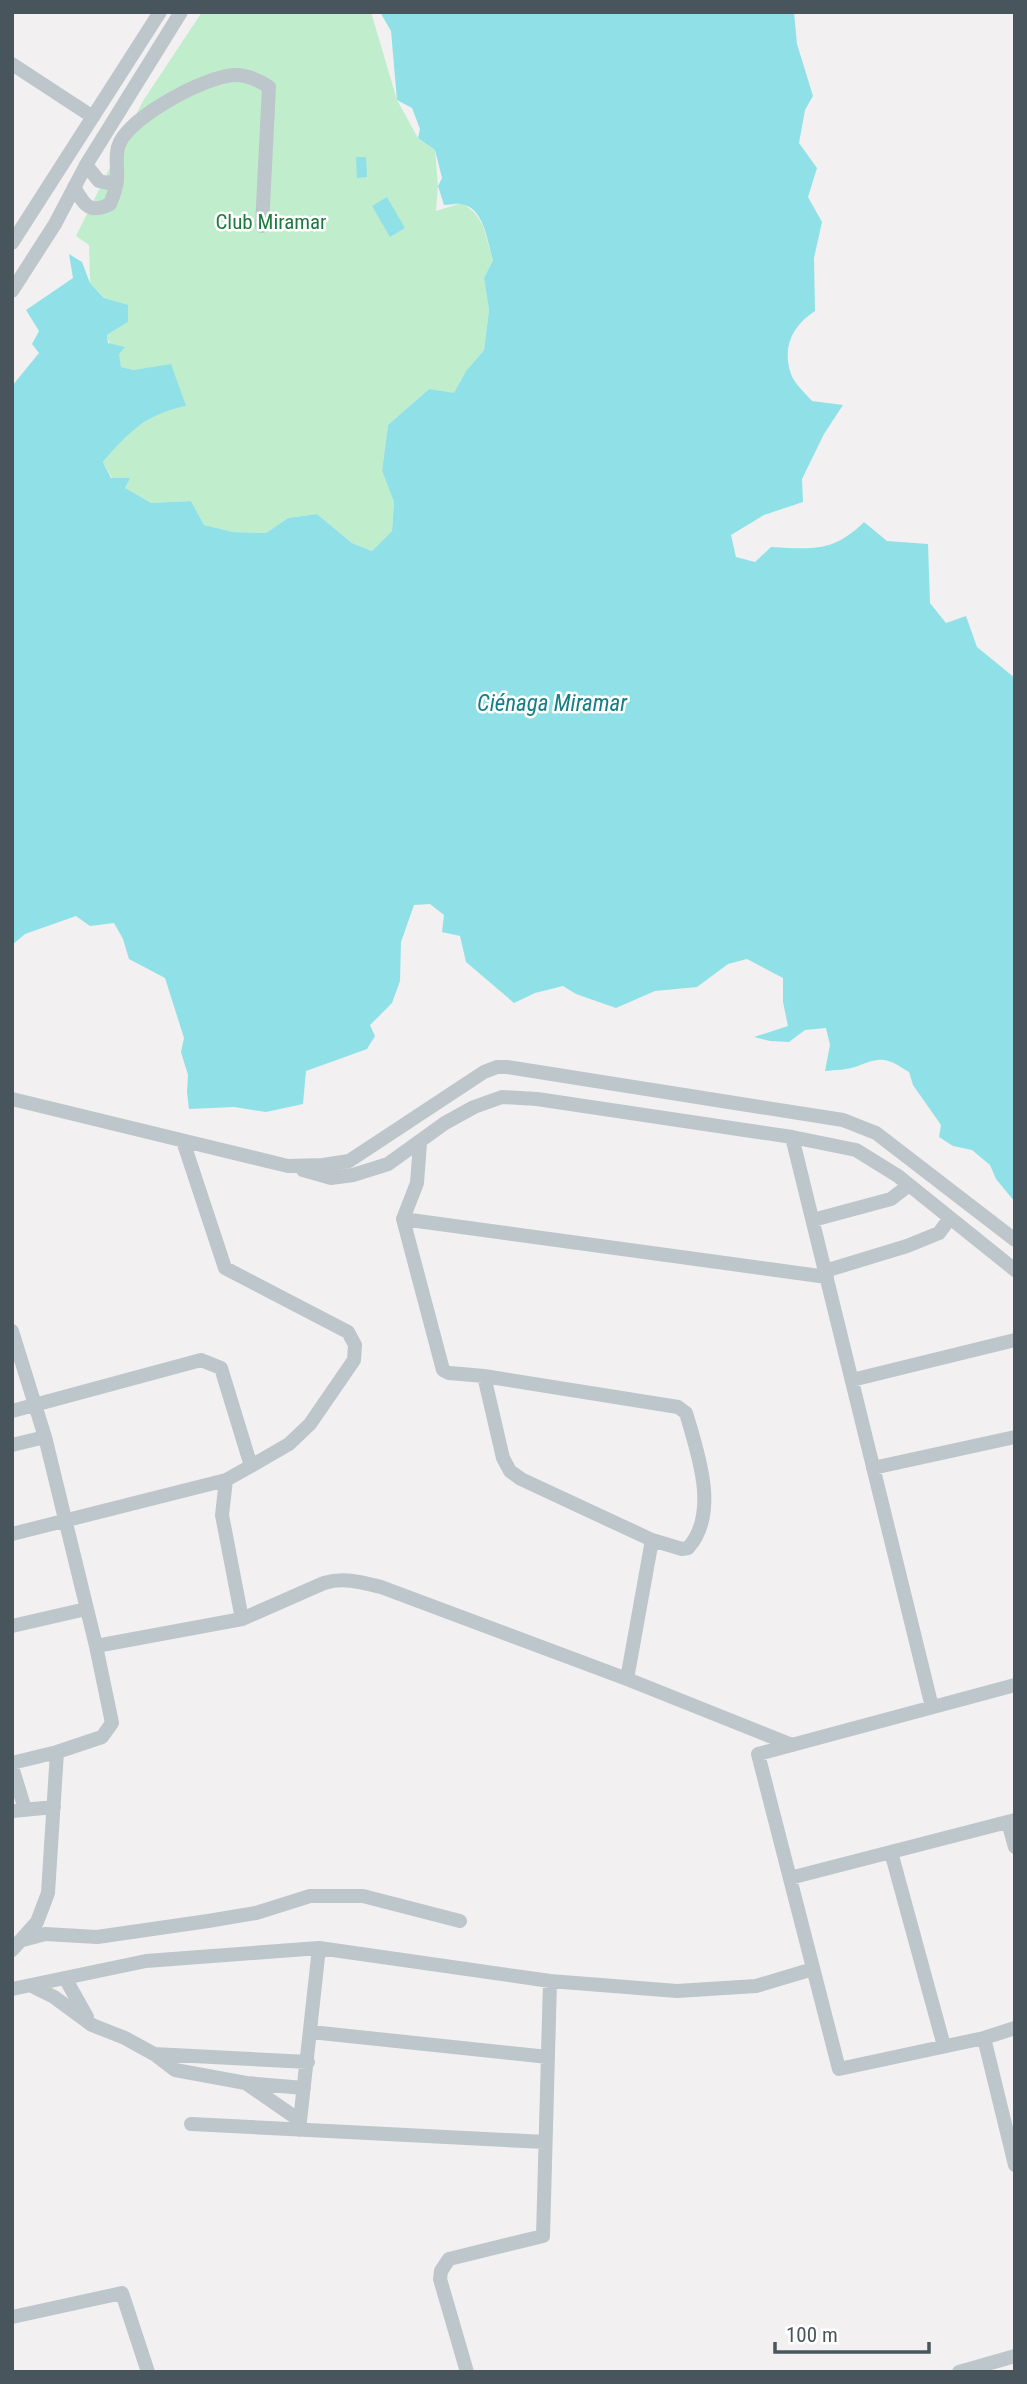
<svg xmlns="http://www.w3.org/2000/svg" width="1027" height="2384" font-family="'Roboto Condensed',sans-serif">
<rect width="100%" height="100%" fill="#f2f0f0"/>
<path fill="#c0edcc" d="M202 12H371L397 100 418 138 435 150 438 186 436 211 462 203C487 219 484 234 493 260L484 278 489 310 484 350 466 371 454 394 429 389 388 425 382 471 394 502 392 531 372 551 352 543 317 514 288 518 266 533 233 532 204 525 191 501 151 503 124 488 129 478H112L103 462 127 433 165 410 186 406 134 370 121 367C119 351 109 348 107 335L128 322 90 283 89 245 76 236 143 101Z"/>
<path fill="#90e1e7" d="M380 12H794L797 44 813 96 805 110 799 143 817 168 808 197 822 222 814 258 815 311C792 326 782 347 791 374 794 383 805 393 812 401L843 405 824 434 802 479 803 502 764 515 731 535 736 557 755 562 771 547C811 549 833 553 864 522L887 541 928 544 930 603 946 623 966 616 977 647 1015 678V1202L996 1179 990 1165 972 1150 953 1146 939 1137 941 1125 913 1085 909 1072C887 1058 882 1056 858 1066 848 1070 835 1070 825 1071L830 1045 826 1028 805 1030 789 1042 770 1041 754 1037 788 1026 783 1002V978L747 959 728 964 697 987 655 991 616 1008 576 994 563 986 535 993 514 1003 466 962 460 936 442 932 444 915 430 904 414 905 401 942 400 981 392 1003 370 1025 375 1036 367 1049 306 1071 303 1104 266 1112 234 1107 189 1109 187 1092 188 1075 181 1052 184 1038 165 978 129 959 123 939 114 923 90 926 76 916 25 934 12 945V386L39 353 32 344 39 331 26 310 73 278 69 254 82 262 90 283 104 298 128 305V322L107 335 108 343 125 347 119 354 121 367 134 370 171 364 186 406C148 413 127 433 103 462L111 478H130L125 488 151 503 191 501 204 525 233 532 266 533 288 518 317 514 352 543 372 551 392 531 394 502 382 471 388 425 429 389 454 393 466 371 484 350 489 310 484 278 493 260C487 242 485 208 461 204 457 203 449 205 444 205L438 186 442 178 435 150 418 138 420 129 412 108 397 100 391 31Z
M356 157H366L367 177 357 178Z
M387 197 405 228 390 237 372 206Z"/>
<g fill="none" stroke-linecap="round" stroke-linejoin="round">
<path stroke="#bcc6cb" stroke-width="14" d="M12 64 93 117
M86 165 99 181 108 183 117 180
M74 187C84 204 89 215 110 204 113 196 117 188 117 179 118 166 114 154 120 142 134 115 204 77 234 75 246 75 259 80 269 87L262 226
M12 243 160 12
M12 291 55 224 86 165 181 12
M12 1099 288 1166 323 1165 349 1161 484 1072 497 1067H507L843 1120 876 1133 1015 1240
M792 1137 932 1707
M183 1141 225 1268 348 1332 355 1345 354 1360 310 1424 289 1444 251 1466
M420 1143 417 1183 403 1219 443 1370 449 1373 484 1376 678 1407 686 1413C697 1451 720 1513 688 1548L682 1549 652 1540 627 1679 792 1745
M303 1170 331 1178 353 1175 388 1164 445 1123 474 1107 502 1097 537 1099 792 1137 856 1150 898 1176 1015 1270
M403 1219 827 1277
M813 1220 891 1199 909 1185
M825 1271 907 1246 939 1233 950 1218
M12 1331 45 1437 96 1646 112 1723 102 1737 57 1752 48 1893 37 1922 12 1950
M484 1376 503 1458 510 1471 521 1479 652 1540
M852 1380 1015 1340
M12 1411 201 1360 221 1368 251 1466 226 1480 12 1534
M12 1445 45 1437
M873 1468 1015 1437
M226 1480 222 1515 242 1619 324 1583C344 1577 361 1582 381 1587L627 1679
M12 1626 86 1609
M96 1646 242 1619
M1015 1685 758 1754 839 2069 984 2038 1015 2028
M12 1763 57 1752
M12 1767 25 1809
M12 1811 54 1807
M1008 1822 1015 1847
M891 1852 944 2046
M790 1878 1015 1820
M23 1940 45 1934 97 1937 208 1921 256 1913 310 1896H363L460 1921
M65 1978 87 2017
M32 1986 54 1997 92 2025 125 2038 154 2054 175 2070 246 2083 304 2088
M12 1989 146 1961 319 1948 550 1981 677 1991 756 1986 813 1969
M311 2032 548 2057
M984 2038 1015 2165
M154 2054 308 2062
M247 2084 299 2120
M191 2124 545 2142
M299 2130 319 1948
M12 2317 122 2293 148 2372
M467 2372 440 2279 441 2271 449 2259 543 2236 550 1981
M959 2372 1015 2356"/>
</g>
<g text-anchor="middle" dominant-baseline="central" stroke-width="5" stroke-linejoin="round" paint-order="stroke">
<g font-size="21" fill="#1c7a3e" stroke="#fff">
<text x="271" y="222">Club Miramar</text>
</g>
<g font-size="23" font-style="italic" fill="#137e86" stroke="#fff">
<text x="552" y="703">Ciénaga Miramar</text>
</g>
</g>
<rect width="1027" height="2384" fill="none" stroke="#48555c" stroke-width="28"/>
<path d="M775 2342v10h154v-10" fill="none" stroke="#48555c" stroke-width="3.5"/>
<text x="786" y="2342" font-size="21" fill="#48555c" stroke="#ffffff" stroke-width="5" paint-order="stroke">100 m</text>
</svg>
